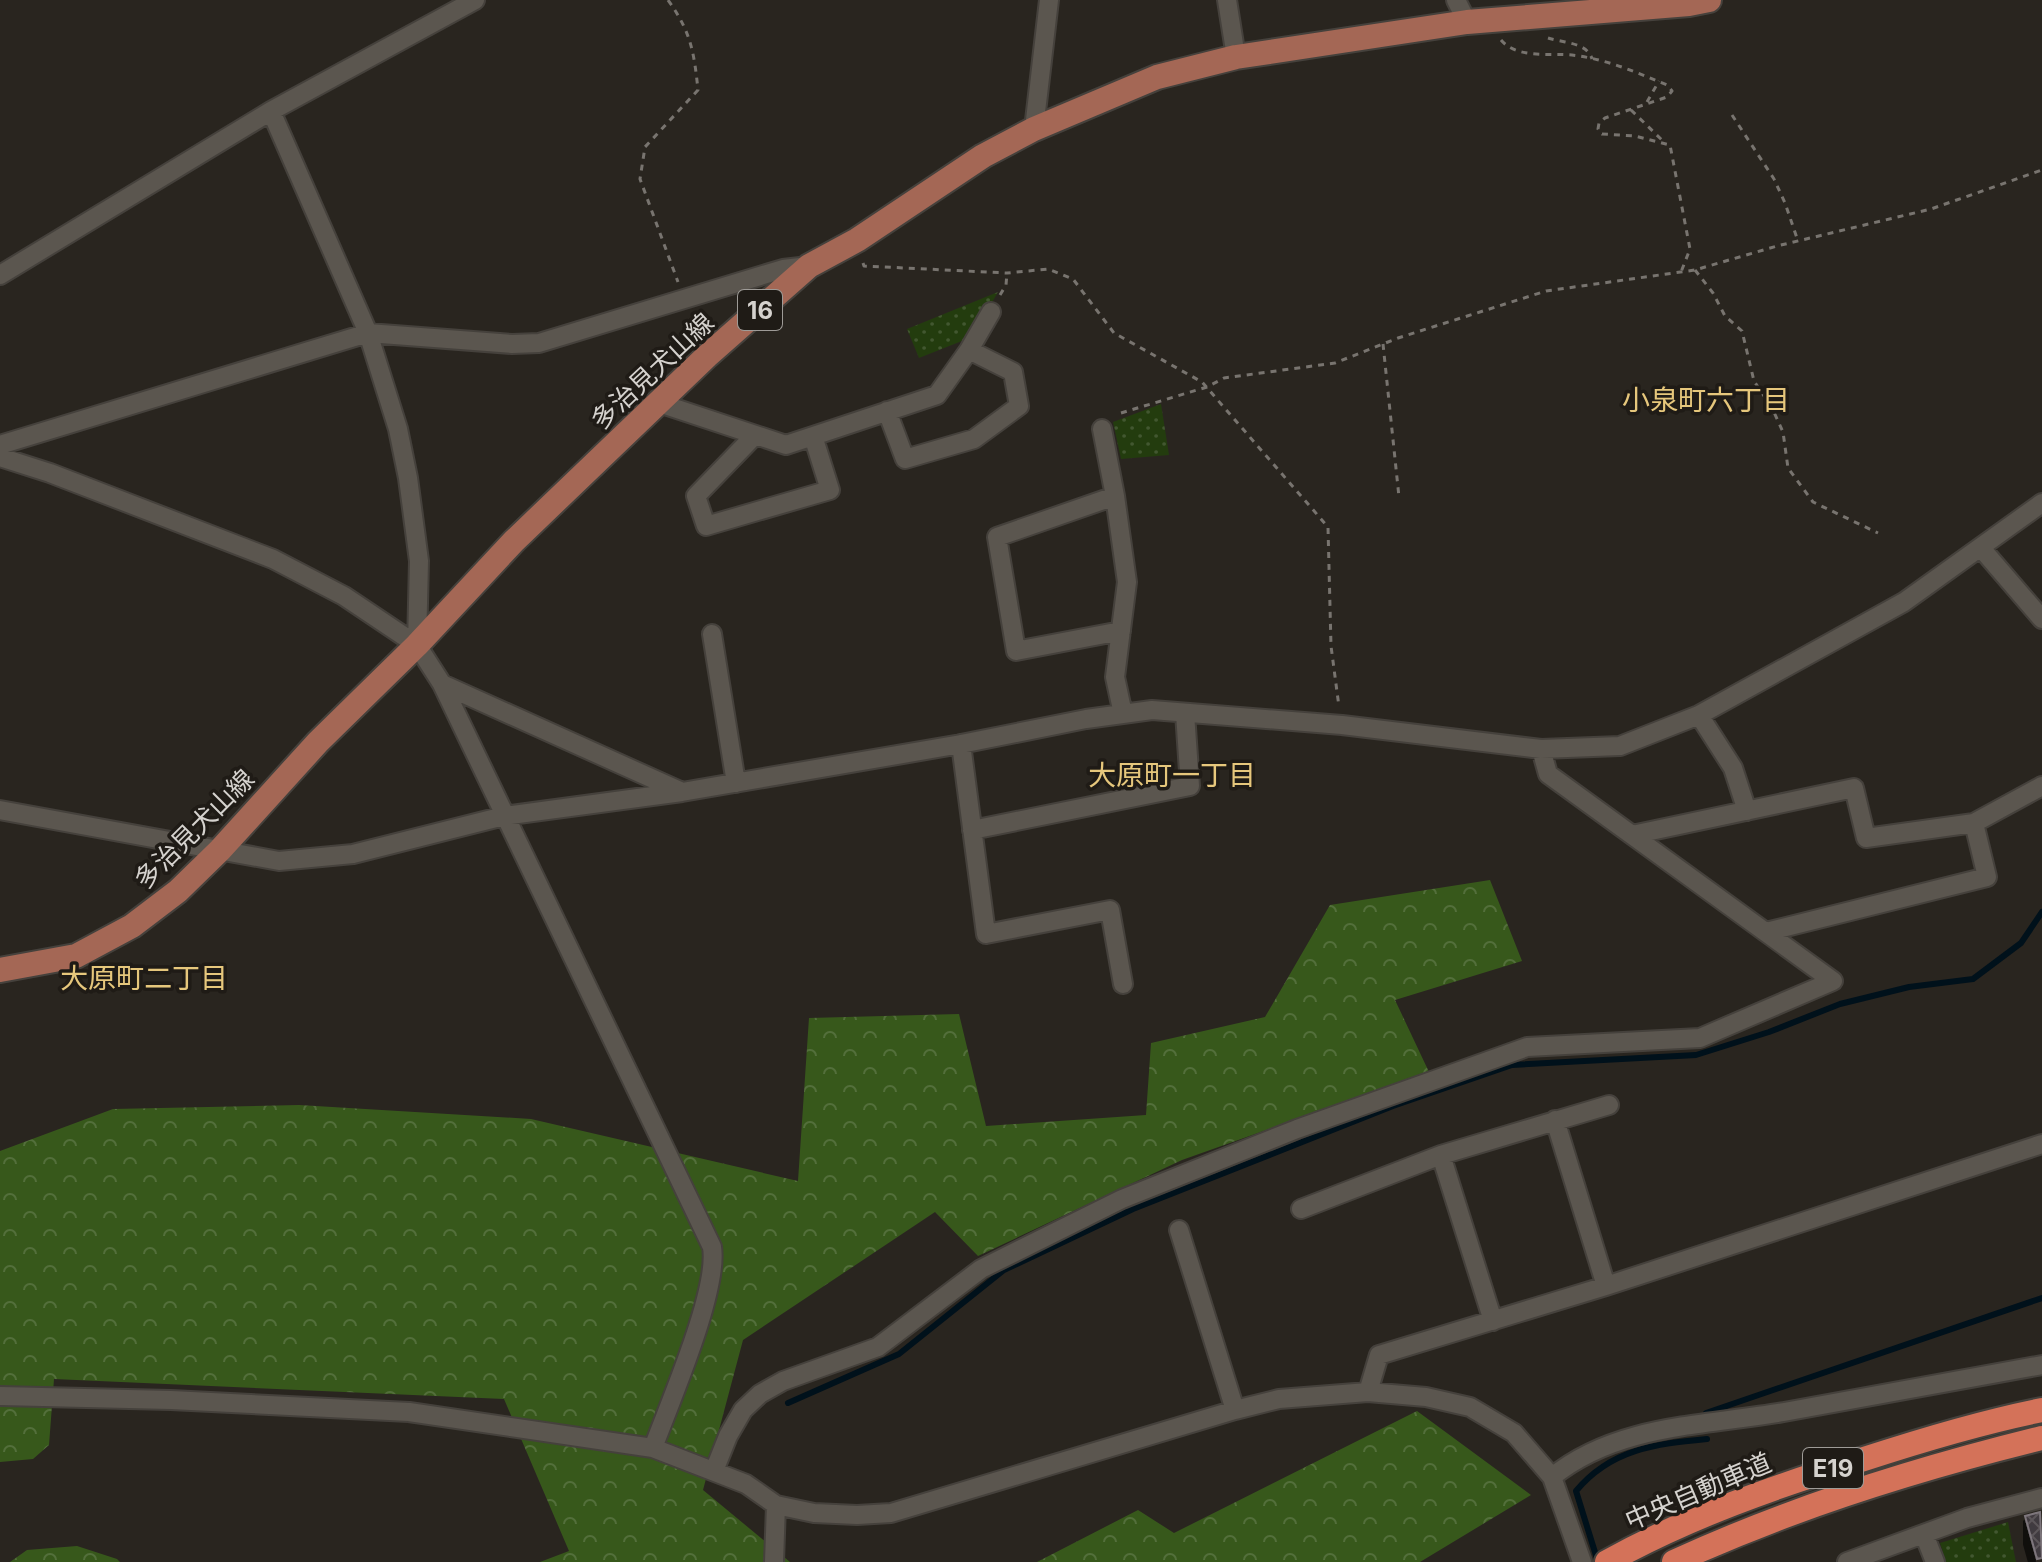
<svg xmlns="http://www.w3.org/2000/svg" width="2042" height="1562" font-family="Inter,'Noto Sans JP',sans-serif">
<defs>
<pattern id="grass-dots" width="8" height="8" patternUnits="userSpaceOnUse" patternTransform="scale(2)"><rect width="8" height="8" fill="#233c0e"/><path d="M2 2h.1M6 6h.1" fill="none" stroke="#425730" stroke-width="1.8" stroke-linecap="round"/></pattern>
<pattern id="forest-crowns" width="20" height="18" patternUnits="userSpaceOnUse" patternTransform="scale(2)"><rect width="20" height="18" fill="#37581b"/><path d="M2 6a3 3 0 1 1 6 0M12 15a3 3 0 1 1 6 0" fill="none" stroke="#536f3b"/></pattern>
<pattern id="building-cross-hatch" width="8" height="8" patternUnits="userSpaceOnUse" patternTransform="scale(2)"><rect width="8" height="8" fill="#413a40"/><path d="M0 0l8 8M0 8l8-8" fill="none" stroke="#5c565a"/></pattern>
<filter id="shadow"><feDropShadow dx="-7" dy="7" stdDeviation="0" flood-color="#0009"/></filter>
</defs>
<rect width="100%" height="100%" fill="#29251f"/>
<path fill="url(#grass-dots)" d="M998 292 972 337 919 358 907 329Z
M1161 404 1169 455 1121 459 1113 422Z
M2008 1522 2016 1562H1946L1940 1543Z"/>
<path fill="url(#forest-crowns)" d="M1490 880 1522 961 1395 1000 1429 1072 1182 1160 978 1256 935 1212 743 1340 703 1490 790 1562H540L569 1551 504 1399 54 1379 49 1445 33 1459 0 1462V1151L113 1109 299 1105 531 1119 798 1181 809 1018 959 1014 986 1126 1146 1115 1151 1043 1265 1017 1330 905Z
M1417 1411 1531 1495 1420 1562H1037L1138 1510 1174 1533Z
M77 1546 117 1559 120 1562H10L27 1550Z"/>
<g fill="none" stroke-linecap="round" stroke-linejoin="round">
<path stroke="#00111b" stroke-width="6" d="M788 1403 899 1354 1004 1270 1133 1209 1393 1106 1512 1065 1696 1055 1769 1032 1840 1004 1909 987 1973 979 2021 943 2042 912
M1706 1413 2042 1298
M1598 1562 1576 1491C1611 1449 1655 1444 1707 1439"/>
</g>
<path fill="url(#building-cross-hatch)" stroke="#7d767c" stroke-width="2" filter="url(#shadow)" d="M2040 1512 2042 1558 2037 1559 2025 1516Z"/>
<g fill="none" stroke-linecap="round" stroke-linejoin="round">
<g stroke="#45413c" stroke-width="22">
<path id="minor" d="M1227 0 1236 57
M1456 0 1467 22
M271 111 368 333 398 429 408 478 419 561 417 645
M1034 129 1049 0
M0 275 271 111 475 0
M659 403 786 445 937 395 969 350 991 312
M887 411 905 459 974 439 1019 406 1013 372 969 350
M1102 429 1115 496 1127 582 1115 677 1123 714
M755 435 696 496 706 526 830 490 813 436
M0 445 368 333 512 344 539 343 783 269 809 266
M0 457 50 473 273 559 344 596 417 645 442 684 712 1247C719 1290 670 1402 653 1448
M1115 496 997 537 1016 651 1121 631
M1981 548 2042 619
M712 634 736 783
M442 684 680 791
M1699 715 1733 768 1747 811
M961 744 986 934 1110 910 1123 984
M0 810 279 861 353 854 504 816 682 792 961 744 1086 719 1152 710 1342 725 1541 749 1620 746 1699 715 1904 602 2042 503
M1974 823 2042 786
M972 830 1190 786 1185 713
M1632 835 1854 788 1866 838 1974 823 1987 877 1766 932
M1555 1120 1606 1286
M1441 1155 1493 1321
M1301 1209 1441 1155 1609 1105
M1179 1230 1235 1410
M1368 1392 1379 1355 1606 1286 2042 1144
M0 1396 171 1400 409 1412 653 1448 746 1484 776 1505 814 1513 857 1515 891 1513 1235 1410 1279 1399 1368 1392 1426 1397 1470 1407 1514 1433 1552 1477 1582 1562
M714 1471 728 1436 743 1410 760 1394 783 1381 878 1347 981 1269 1122 1199 1297 1129 1527 1047 1700 1038 1833 981 1548 774 1541 749
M1552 1477C1617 1424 1704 1426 1784 1412 1870 1397 1956 1381 2042 1365
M1924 1534 1935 1562
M774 1562 776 1505
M1847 1562 1967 1518 2042 1498"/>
</g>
<g stroke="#45413c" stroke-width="28">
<path id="major" d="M0 970 76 956 132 926 178 891 220 850 318 742 417 645 514 541 707 356 809 266 857 240 983 156 1034 129 1157 77 1236 57 1467 22 1689 4 1709 0"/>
</g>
<g stroke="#45413c" stroke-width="28">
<path id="highway" d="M1607 1562C1688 1517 1776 1486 1864 1459 1922 1440 1982 1422 2042 1410
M1674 1562C1793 1507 1916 1469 2042 1438"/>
</g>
<path stroke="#78746f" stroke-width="3" stroke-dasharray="6 6" stroke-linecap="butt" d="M668 0C691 32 694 52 698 90L645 147 640 179 678 282
M1548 38C1563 43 1587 42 1592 59
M1501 40C1517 59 1550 53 1572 55 1606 59 1636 72 1667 85L1672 91 1667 97 1605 118 1599 123 1598 129 1602 134 1635 136 1670 145 1690 249 1681 272
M1647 102 1659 81
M1631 110 1663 141
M1732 115 1774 179 1785 203 1798 241
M863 263 864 266 1007 273 1048 269 1073 279 1114 333 1202 382 1328 527 1331 646 1339 707
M1695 270 1713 293 1725 316 1742 331 1754 381 1772 408 1783 432 1788 468 1813 502 1878 533
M1000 295 1006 285 1007 273
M1383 344 1399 497
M1121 413 1207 387 1224 378 1335 363 1398 338 1546 291 1695 270 1777 246 1931 209 2042 170"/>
<use href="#minor" stroke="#5b564f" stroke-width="18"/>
<use href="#major" stroke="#a46755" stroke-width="24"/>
<use href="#highway" stroke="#d47259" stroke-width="24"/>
</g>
<g text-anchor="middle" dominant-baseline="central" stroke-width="7" stroke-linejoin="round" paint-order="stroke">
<g fill="#1f1b16" stroke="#9e9b97" stroke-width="2">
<rect x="738" y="290" width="44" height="40" rx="6"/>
<rect x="1803" y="1448" width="60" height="40" rx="6"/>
</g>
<g font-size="24" font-weight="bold" fill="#d5d2ce">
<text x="760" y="310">16</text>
<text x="1833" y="1468">E19</text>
</g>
<g font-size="26" fill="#d5d2ce" stroke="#1f1b16">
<text transform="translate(652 371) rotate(-43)">多治見犬山線</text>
<text transform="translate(194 829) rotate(-45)">多治見犬山線</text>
<text transform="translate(1698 1491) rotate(-23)">中央自動車道</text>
</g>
<g font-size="28" fill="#e6c77c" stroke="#1f1b16">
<text x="1706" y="400">小泉町六丁目</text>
<text x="1172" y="775">大原町一丁目</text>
<text x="144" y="978">大原町二丁目</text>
</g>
</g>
</svg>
